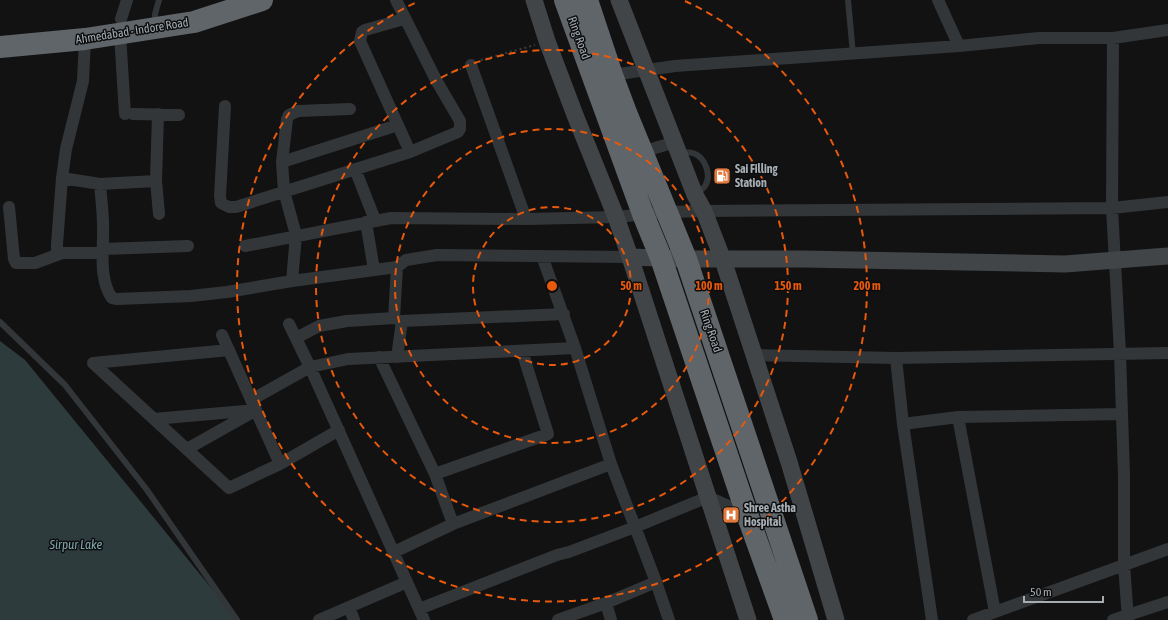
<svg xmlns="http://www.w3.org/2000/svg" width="1168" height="620" font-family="'Asap Condensed',sans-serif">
<rect width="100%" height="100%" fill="#121213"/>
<path fill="#2e3b3d" d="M0 341 25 360 230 611 235 620H0Z"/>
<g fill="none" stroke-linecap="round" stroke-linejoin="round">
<path stroke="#393d3f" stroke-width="2" stroke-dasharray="2 3" stroke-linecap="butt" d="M481 60 535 45
M446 75 461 69"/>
<path stroke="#333638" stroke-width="6" d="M848 0 853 54
M155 24V14L159 0
M680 153C684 153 690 152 693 153 705 157 712 175 705 186 703 189 699 192 696 195
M0 322 65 385 147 490 237 620"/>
<path stroke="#333638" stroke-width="12" d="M938 0 959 46
M121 19 127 0
M404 19 365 30 362 32 360 41 410 152
M120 34 125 114
M1113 38 1112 208 1120 353 1124 475V564L1128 620
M85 39 83 81 66 149 62 178 57 244V251L60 253H103
M471 65 526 219
M612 75 675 66 959 46 1039 38H1113L1168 30
M225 106 220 196 221 203 229 207H236L410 152 458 132 460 129V121L436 80 396 0
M133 114 179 115
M158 114 156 181 159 214
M642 152 675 142
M282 162 398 125
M355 169 375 220
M62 178 100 184 156 181
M100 184C101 198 103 211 103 225 104 249 98 278 112 298L117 299 191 296 227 292 292 281 397 267 406 260 437 255 630 257
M9 207 14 259 16 263H35L62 253
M366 222 374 270
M245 246 391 218 526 219 616 217 668 212 704 211 1112 208 1168 202
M103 249 188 246
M542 256 575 348 611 464 656 582 669 620
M292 281 296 235 284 191 282 162 287 119 289 115 298 111 350 109
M402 321 564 314
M222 335 280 464 229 488 93 363 229 350
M296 338 319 326 347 321 394 318
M754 355 896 358 1168 353
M379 357 435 474 453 524
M397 357 402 321 394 318 397 267
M896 358 903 424 932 620
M251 400 310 367 289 324
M958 417 1122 414
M154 419 256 410
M903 424 958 417 995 612
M187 449 251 413
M280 464 339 430
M435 474 548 434 522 351
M394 552 453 524 611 464
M606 603 611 620
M349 607 354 620
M419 609 557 555 569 552 635 527 708 497 747 514
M319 620 407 582
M424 620 310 367 348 359 575 348
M558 620 606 603 656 582
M973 620 1168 549
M1113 620 1168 602"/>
<path stroke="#414548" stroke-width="17" d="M534 0 547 41 575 115 616 217 630 257 748 620
M619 0 695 195 704 211 723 260 789 462 836 620
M630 257 686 259H803L1065 264 1168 256"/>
<path stroke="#606569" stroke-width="22" d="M565 0 643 214 661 258 747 514 785 620
M587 0 612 75 627 115 686 259 807 620
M0 47 85 39 194 22 262 0"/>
</g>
<g fill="none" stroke="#e8590c" stroke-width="2" stroke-dasharray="7 5">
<circle cx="552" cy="286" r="79"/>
<circle cx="552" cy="286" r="157"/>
<circle cx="552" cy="286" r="236"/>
<path d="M685 1A315 315 0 1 1 419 1"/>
</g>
<defs>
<g id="fuel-square" transform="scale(0.9)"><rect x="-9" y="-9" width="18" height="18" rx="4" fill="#e3783b" stroke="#0d0d0e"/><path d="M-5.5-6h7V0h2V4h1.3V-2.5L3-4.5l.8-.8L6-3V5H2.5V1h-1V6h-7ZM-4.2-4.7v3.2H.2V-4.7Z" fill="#fff"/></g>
<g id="hospital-square" transform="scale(0.9)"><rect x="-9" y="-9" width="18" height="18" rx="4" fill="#e3783b" stroke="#0d0d0e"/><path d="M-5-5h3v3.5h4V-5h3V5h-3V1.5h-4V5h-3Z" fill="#fff"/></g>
</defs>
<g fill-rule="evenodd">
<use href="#fuel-square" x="722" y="176"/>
<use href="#hospital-square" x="731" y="515"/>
</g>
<g text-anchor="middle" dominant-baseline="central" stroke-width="3" stroke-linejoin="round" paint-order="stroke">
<g font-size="12" fill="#a5adb3" stroke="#0d0d0e">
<text transform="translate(132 31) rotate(-9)">Ahmedabad - Indore Road</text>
<text transform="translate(579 38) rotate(70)">Ring Road</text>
<text transform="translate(711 331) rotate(71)">Ring Road</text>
</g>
<g font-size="12" font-weight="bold" fill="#a5adb3" stroke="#0d0d0e" text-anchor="start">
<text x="735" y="169">Sai Filling<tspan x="735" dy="14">Station</tspan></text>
<text x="744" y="508">Shree Astha<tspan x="744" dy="14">Hospital</tspan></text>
</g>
<g font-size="13" font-style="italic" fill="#7ea4ac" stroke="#0d0d0e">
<text x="76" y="544">Sirpur Lake</text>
</g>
</g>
<circle cx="552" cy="286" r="6" fill="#e8590c" stroke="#0d0d0e" stroke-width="2"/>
<g font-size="12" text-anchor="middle" font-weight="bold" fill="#e8590c" stroke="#0d0d0e" stroke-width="3" stroke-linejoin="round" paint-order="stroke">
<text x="631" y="290">50 m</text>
<text x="709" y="290">100 m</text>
<text x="788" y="290">150 m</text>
<text x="867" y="290">200 m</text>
</g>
<path d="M1024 596v6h79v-6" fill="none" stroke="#a5adb3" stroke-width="2"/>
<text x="1030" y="596" font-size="12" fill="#a5adb3" stroke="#0d0d0e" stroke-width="3" paint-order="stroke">50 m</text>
</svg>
